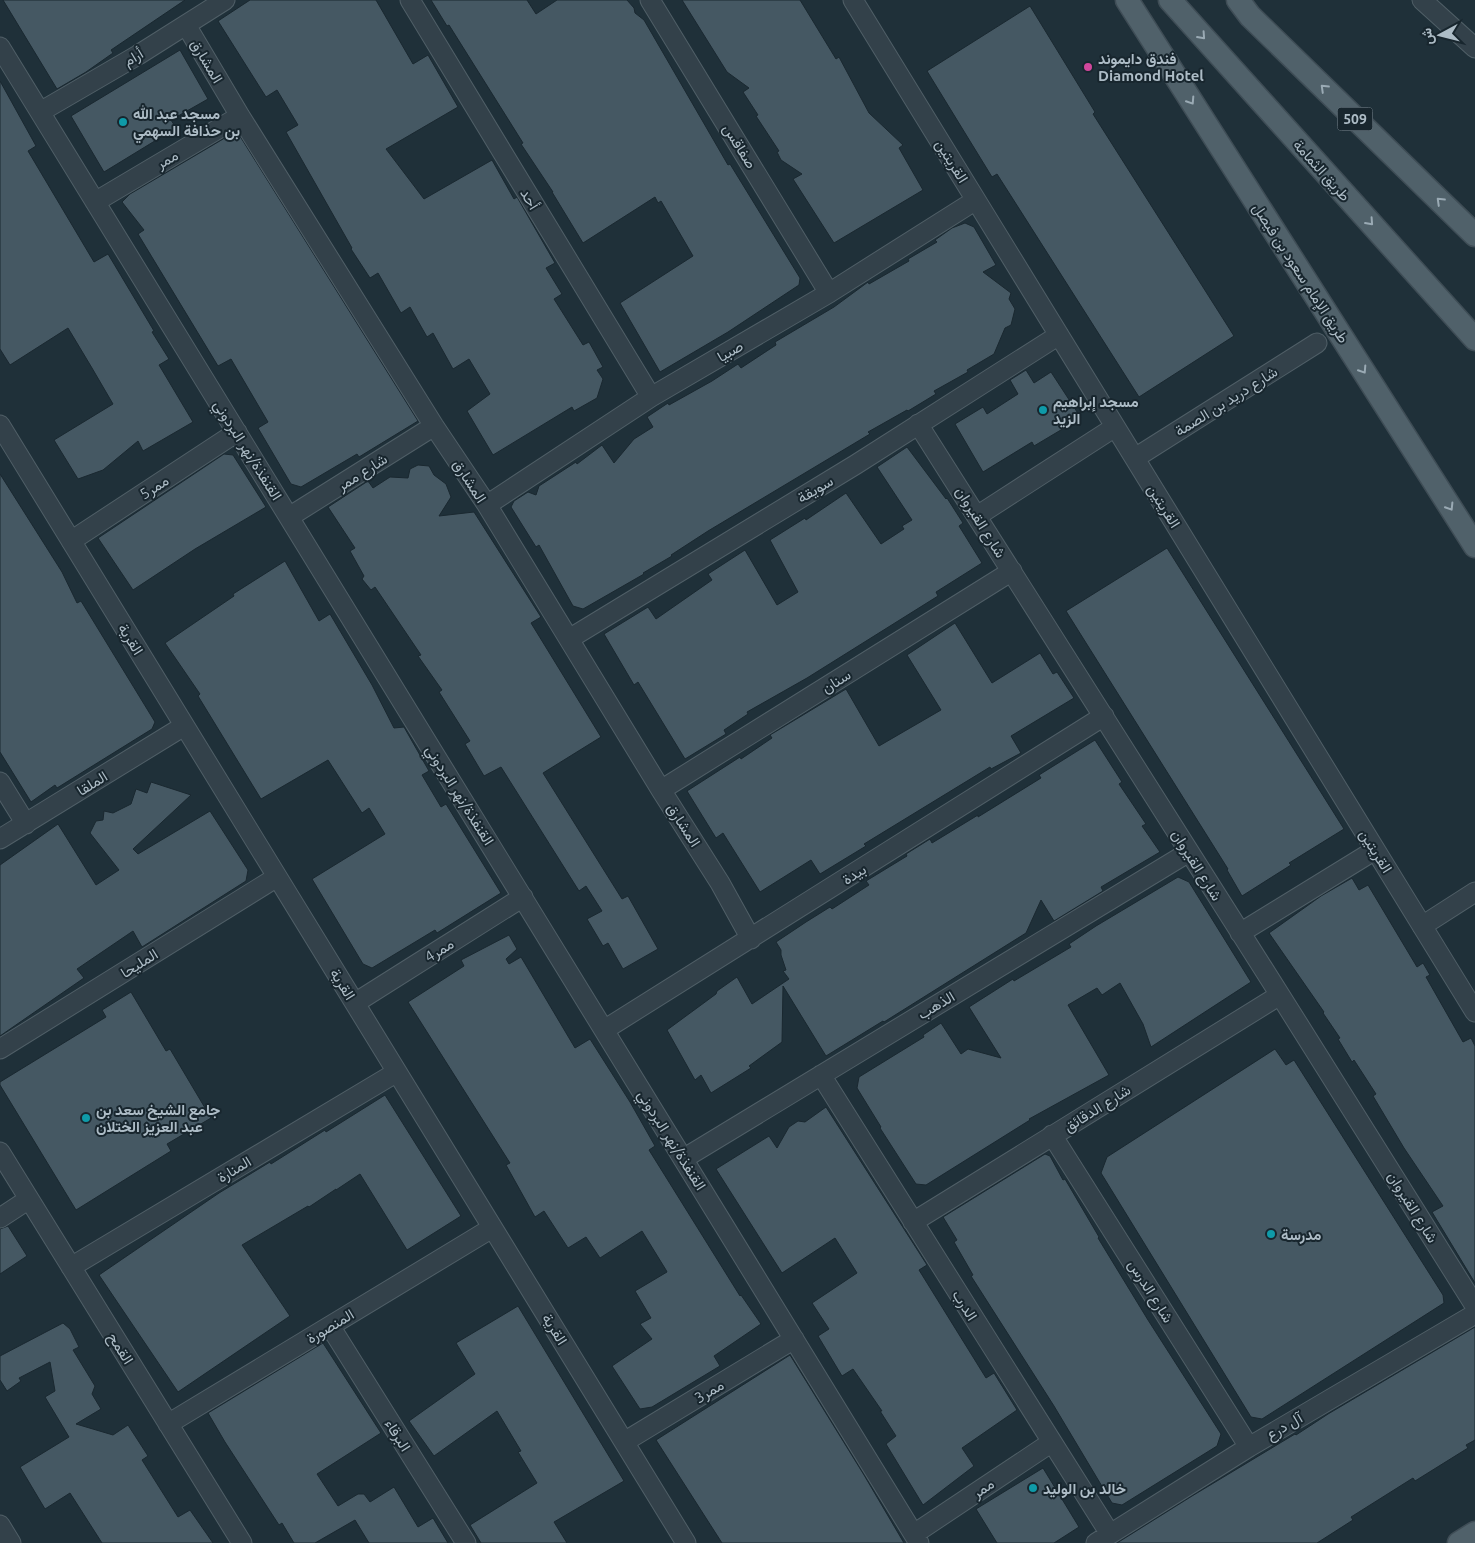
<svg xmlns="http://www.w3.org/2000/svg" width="1475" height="1543" font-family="Ubuntu,Vazirmatn,sans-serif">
<rect width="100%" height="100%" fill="#1f3039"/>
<path fill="#455863" stroke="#1a2830" d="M3 0H185L111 50 113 53 86 72 57 89Z
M250 0H376L413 64 428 55 458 107 386 149 424 199 492 160 514 199 517 197 555 263 546 268 562 294 554 299 583 345 589 342 603 367 597 370 603 379 597 398 574 411 572 407 493 455 467 411 490 394 469 359 453 369 433 333 427 337 410 307 401 313 378 273 370 278 351 249 352 248 286 132 298 125 277 90 266 97 218 21Z
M431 0H527L536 14 557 0H627L634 8 635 13 644 20 728 165 730 164 800 278 799 285 728 332 660 372 620 303 693 256 661 201 658 203 655 197 583 243 552 192H553L521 144 523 143 449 25 447 26Z
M682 0H800L836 59 839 57 869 113 903 145 899 148 923 190 834 243 793 179 802 174 781 160 777 152 779 151 756 116 758 115 743 92 749 88 727 72Z
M1030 6 1095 112 1093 114 1234 336 1139 397 997 174 992 177 927 71Z
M180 50 208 99 171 120 176 128 104 172 71 116Z
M0 81 36 146 28 151 94 262 108 254 154 331 152 332 169 359 159 365 193 422 143 451 138 441 103 470 78 479 54 440 113 404 92 368 68 328 10 365 0 349Z
M235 132 238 133 418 421 359 457 357 454 301 487 291 484 258 428 268 422 231 359 218 366 138 234 144 230 122 202 130 194Z
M965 223 974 227 996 265 983 272 1011 293 1009 299 1015 309 1011 325 1005 328 994 354 967 370 968 372 934 391 936 394 908 411 907 410 868 432 870 434 708 531 671 555 672 556 643 573 644 574 583 609 573 606 539 545 536 547 511 507 514 501 528 492 536 495 539 486 576 462 577 464 602 445 614 463 634 439 653 427 647 417 668 403 669 405 712 381 738 364 741 368 776 345 775 342 834 307 868 282 869 284 909 261 908 259 937 242 935 240 952 228Z
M1026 370 1034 383 1051 372 1081 418 1034 446 1032 442 983 472 955 424 983 407 987 414 1018 394 1010 380Z
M907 447 946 499 947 498 963 523 959 526 982 563 936 592 938 596 807 678 747 712 748 714 724 730 726 734 685 759 638 682 634 685 604 634 648 607 656 619 712 580 708 574 745 550 777 605 798 592 770 540 805 518 806 520 846 493 881 544 904 529 902 526 912 520 877 467Z
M224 454 233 455 266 507 195 549 133 590 98 538Z
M418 465 429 466 434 475 446 484 451 497 439 516 474 512 541 617 531 623 601 737 543 773 622 899 628 896 658 949 623 969 608 943 603 946 587 919 602 911 586 886 579 891 501 767 484 776 465 744 470 741 439 692 442 690 418 656 421 655 375 587 371 590 362 579 364 576 350 551 355 548 328 507 368 481 373 488 390 477 408 478 410 469Z
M0 474 62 572 77 603 81 601 155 722 152 729 57 788 55 785 31 802 0 752Z
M1167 548 1344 829 1289 863 1291 865 1242 896 1227 870 1228 869 1066 611Z
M285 561 319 621 330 614 372 685 394 728 404 727 429 771 422 775 441 807 446 804 501 893 437 933 435 930 372 968 363 964 312 879 385 834 369 808 362 813 328 760 261 799 198 696 200 694 165 643 234 596 233 594Z
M955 623 992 683 1040 653 1053 674 1057 672 1074 698 1011 736 1021 753 991 769 990 767 864 844 866 846 820 874 811 860 760 892 723 833 716 838 687 791 740 757 741 759 772 738 770 735 846 689 879 746 941 710 907 655Z
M1095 740 1122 782 1119 784 1146 824 1142 826 1160 852 1101 887 1103 891 1054 921 1041 900 1026 933 884 1022 883 1021 826 1056 783 986 782 1042 749 1066 751 1068 711 1093 701 1075 695 1080 667 1030 716 994 717 991 737 977 752 1004 789 979 783 971 786 970 781 955V950L776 942 806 922 830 907 832 909 869 885 866 881 907 856 906 854 930 839 932 843 978 815V817L1041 778 1039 775Z
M151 782 191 795 133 849 138 854 210 811 248 870 246 881 142 947 133 931 77 969 84 978 0 1036V865L58 824 96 885 119 870 90 833 96 821 103 820 104 811 113 813 131 804 136 789 147 793Z
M1178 877 1189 882 1251 982 1151 1047 1143 1024 1120 983 1102 995 1097 988 1068 1005 1109 1075 1029 1119 1030 1120 926 1185 916 1184 880 1128 881 1127 857 1088 859 1077 924 1037 923 1035 941 1023 961 1054 968 1049 1001 1058 969 1007 1013 979 1014 981 1071 947 1069 944 1096 926Z
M1352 878 1359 890 1368 885 1417 967 1423 963 1430 975 1426 977 1463 1042 1471 1038 1475 1046V1283L1432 1212 1443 1206 1404 1148 1373 1096 1376 1094 1354 1060 1352 1062 1338 1039 1340 1038 1323 1013 1324 1012 1269 933 1321 896Z
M509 935 517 949 506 959 509 964 521 957 575 1048 590 1039 630 1102 655 1146 649 1150 740 1296 741 1295 761 1324 714 1356 720 1366 652 1407 640 1409 612 1366 652 1339 640 1324 651 1318 635 1291 667 1272 666 1270 642 1231 600 1258 586 1237 568 1248 544 1211 535 1217 506 1165 510 1163 408 1002 464 966 461 960Z
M131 992 166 1051 170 1049 211 1118 167 1144 171 1151 76 1210 0 1085V1082L106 1017 102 1010Z
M1275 1049 1286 1065 1294 1060 1443 1295 1444 1303 1262 1419 1251 1417 1101 1173 1107 1157Z
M385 1095 461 1216 407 1250 360 1174 336 1190V1189L309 1207 308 1206 242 1245 290 1316 178 1392 99 1275 219 1193 270 1162 271 1164 325 1130 326 1132Z
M826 1107 927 1265 919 1270 986 1378 994 1373 1017 1410 962 1448 974 1466 923 1505 886 1444 896 1436 880 1411H882L853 1369 842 1376 818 1336 829 1329 812 1303 857 1273 835 1238 782 1273 716 1169 769 1136 777 1148 789 1127 798 1121 805 1122Z
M1045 1154 1050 1156 1063 1180 1065 1179 1099 1237 1098 1238 1148 1320 1221 1434 1217 1446 1122 1505 1112 1503 1054 1406 971 1276 973 1275 954 1242 957 1240 943 1217Z
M8 1226 27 1256 0 1274V1229Z
M518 1306 624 1481 554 1522 567 1543H481L470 1525 537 1483 518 1452 521 1451 497 1411 434 1456 409 1421 475 1374 456 1343Z
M63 1323 70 1329 79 1347 73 1350 95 1386 92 1394 101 1409 76 1424 113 1435 128 1425 148 1456 142 1460 178 1517 190 1510 213 1543H102L70 1493 45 1509 20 1467 69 1437 45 1397 55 1391 50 1362 19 1378 21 1381 7 1391 0 1380V1356Z
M1475 1327V1440L1466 1445 1468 1448 1415 1481 1413 1478 1351 1517 1353 1520 1317 1543H1117L1192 1496 1295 1434 1296 1435 1328 1414Z
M323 1343 381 1433 317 1474 338 1506 358 1494H364L370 1502 394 1487 418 1527 433 1518 448 1543H369L355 1520 315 1543H294L282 1523 279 1525 225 1442 208 1413Z
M790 1355 864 1475 904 1543H722L656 1440Z
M1043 1468 1079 1527 1054 1543H997L976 1509Z"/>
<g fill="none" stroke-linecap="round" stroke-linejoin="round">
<g stroke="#505f67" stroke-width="21">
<path id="minor" d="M410 0 651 397
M650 0 829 293
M853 0 1475 1012
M1422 0 1475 48
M186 25 240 116 434 426 487 505 661 790 720 883 751 939
M0 47 919 1543
M40 112 138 55 225 0
M95 202 240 116
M918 424 1280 995 1475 1306
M0 425 686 1543
M1135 458 1317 343
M487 505 651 397 829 293 976 200
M977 516 1115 427
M289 517 434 426
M71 541 237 432
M569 639 855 465 1059 335
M0 782 26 824
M661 790 1012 571
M0 839 184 726
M1422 926 1475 892
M1240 933 1375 850
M355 1003 523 897
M604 1030 1104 716
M0 1049 277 877
M821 1075 1110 1534
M1052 1135 1249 1447
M0 1152 242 1543
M683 1159 1189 852
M0 1218 29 1199
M913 1222 1280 995
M71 1267 397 1072
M330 1326 466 1543
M168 1424 492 1228
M624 1442 794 1339
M0 1525 11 1543
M914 1534 1052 1442
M1096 1543 1249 1447 1475 1314"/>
</g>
<g stroke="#3f4d56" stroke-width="25">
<path id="major" d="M1127 0 1475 546
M1170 0 1475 339
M1238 0 1250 16 1475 235
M1459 1543 1475 1533"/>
</g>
<use href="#minor" stroke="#33414a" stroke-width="19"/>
<use href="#major" stroke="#50616a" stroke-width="22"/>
</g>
<defs><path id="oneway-chevron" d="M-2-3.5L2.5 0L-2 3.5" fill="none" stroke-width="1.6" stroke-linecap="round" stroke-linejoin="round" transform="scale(1.25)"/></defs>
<g stroke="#9aaab4">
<use href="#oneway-chevron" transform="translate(1202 36) rotate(48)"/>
<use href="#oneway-chevron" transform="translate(1324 88) rotate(-136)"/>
<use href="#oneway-chevron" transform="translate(1191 101) rotate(57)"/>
<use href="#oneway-chevron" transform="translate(1440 201) rotate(-136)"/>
<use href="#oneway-chevron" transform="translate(1370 222) rotate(48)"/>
<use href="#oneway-chevron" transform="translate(1363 370) rotate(57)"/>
<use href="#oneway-chevron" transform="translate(1450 507) rotate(58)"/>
</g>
<circle fill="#d1479c" stroke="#18262e" stroke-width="2" cx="1088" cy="67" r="5"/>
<g fill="#0f9aa8" stroke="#18262e" stroke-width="2">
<circle cx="123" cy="122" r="5"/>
<circle cx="1043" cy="410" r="5"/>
<circle cx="86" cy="1118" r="5"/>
<circle cx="1271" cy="1234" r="5"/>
<circle cx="1033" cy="1488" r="5"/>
</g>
<g text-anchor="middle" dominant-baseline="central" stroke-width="4" stroke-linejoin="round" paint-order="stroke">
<rect fill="#18262e" stroke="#808f98" stroke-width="1" x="1337.5" y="107.5" width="35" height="23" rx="4"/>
<g font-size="14" font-weight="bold" fill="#adbcc6">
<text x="1355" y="119">509</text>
</g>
<g font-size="15" fill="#adbcc6" stroke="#18262e">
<text transform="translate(133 57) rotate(-31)">أرام</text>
<text transform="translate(207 61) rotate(59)">المشارق</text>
<text transform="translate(740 146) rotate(58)">صفاقس</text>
<text transform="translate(167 159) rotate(-30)">ممر</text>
<text transform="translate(952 161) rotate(58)">القريتين</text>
<text transform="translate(1322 170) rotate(48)">طريق الثمامة</text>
<text transform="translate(530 199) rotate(59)">أحد</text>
<text transform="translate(1301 273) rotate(57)">طريق الإمام سعود بن فيصل</text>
<text transform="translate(730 351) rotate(-30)">صبيا</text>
<text transform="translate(1226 401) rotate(-32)">شارع دريد بن الصمة</text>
<text transform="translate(248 450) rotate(58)">القنفذة/نهر البردوني</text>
<text transform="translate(362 472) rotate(-32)">شارع ممر</text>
<text transform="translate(470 481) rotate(57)">المشارق</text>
<text transform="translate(154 487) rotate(-33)">ممر5</text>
<text transform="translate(815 489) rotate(-31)">سويقة</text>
<text transform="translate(1164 506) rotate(58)">القريتين</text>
<text transform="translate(981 522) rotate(58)">شارع القيروان</text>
<text transform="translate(131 639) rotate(58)">القرية</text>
<text transform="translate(836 681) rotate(-32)">سنان</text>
<text transform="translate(92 783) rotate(-32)">الملقا</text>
<text transform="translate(460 795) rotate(58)">القنفذة/نهر البردوني</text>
<text transform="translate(684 825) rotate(57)">المشارق</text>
<text transform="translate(1376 851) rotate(58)">القريتين</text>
<text transform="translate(1197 865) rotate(58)">شارع القيروان</text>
<text transform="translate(854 874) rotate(-32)">بيدة</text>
<text transform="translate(439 950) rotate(-32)">ممر4</text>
<text transform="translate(139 963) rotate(-32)">المليحا</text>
<text transform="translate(343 984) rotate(58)">القرية</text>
<text transform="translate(936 1005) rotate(-31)">الذهب</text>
<text transform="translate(1097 1108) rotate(-32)">شارع الدقائق</text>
<text transform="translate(672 1140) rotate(58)">القنفذة/نهر البردوني</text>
<text transform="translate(234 1169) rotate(-31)">المنارة</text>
<text transform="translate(1413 1207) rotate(58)">شارع القيروان</text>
<text transform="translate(1151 1291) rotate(58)">شارع الدرس</text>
<text transform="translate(965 1305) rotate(58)">الدرب</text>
<text transform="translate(330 1326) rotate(-31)">المنصورة</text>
<text transform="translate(555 1329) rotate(58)">القرية</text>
<text transform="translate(121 1348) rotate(58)">القمح</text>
<text transform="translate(709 1391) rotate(-31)">ممر3</text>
<text transform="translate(1284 1426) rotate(-30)">آل درع</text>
<text transform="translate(398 1435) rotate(58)">البرقاء</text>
<text transform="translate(983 1488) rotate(-34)">ممر</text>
</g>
<g font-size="15" font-weight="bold" fill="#adbcc6" stroke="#18262e" text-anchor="start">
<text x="1098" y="58">فندق دايموند<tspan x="1098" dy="17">Diamond Hotel</tspan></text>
<text x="133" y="113">مسجد عبد الله<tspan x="133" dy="17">بن حذافة السهمي</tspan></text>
<text x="1053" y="401">مسجد إبراهيم<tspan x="1053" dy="17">الزيد</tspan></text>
<text x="96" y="1109">جامع الشيخ سعد بن<tspan x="96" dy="17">عبد العزيز الختلان</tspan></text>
<text x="1281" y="1234">مدرسة</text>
<text x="1043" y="1488">خالد بن الوليد</text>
</g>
</g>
<g transform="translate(1440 35) rotate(263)" stroke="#18262e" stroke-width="4" paint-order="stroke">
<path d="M0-4L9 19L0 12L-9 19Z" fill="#adbcc6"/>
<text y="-8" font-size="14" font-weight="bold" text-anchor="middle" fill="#adbcc6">ش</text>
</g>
</svg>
